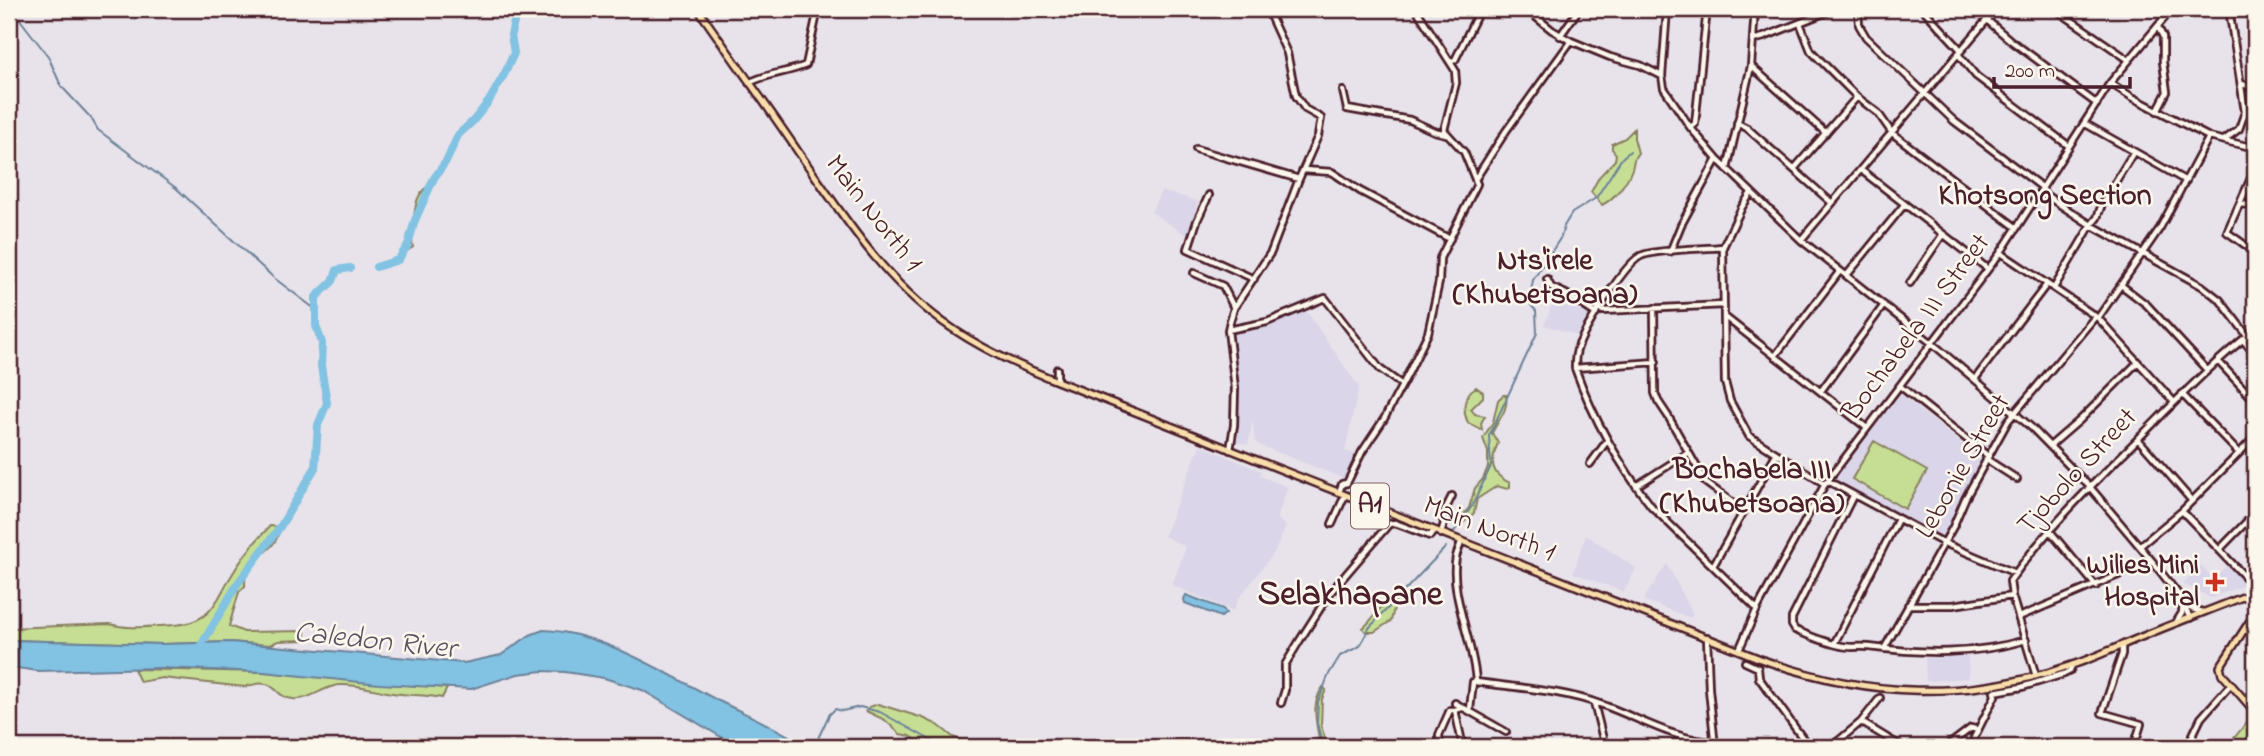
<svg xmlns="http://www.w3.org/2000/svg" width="2264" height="756" font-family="'Indie Flower',sans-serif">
<rect width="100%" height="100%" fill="#e8e3ea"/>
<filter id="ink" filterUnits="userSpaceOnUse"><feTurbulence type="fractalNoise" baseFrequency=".0143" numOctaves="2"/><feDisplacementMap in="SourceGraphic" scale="14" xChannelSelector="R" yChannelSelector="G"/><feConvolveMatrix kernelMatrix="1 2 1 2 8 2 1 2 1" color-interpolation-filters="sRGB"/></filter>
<g filter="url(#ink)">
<path fill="#dad5e8" d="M1161 191 1198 201 1188 236 1151 212Z
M1554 301 1591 316 1579 336 1544 325Z
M1305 309 1359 387 1345 451 1356 454 1347 480 1257 444 1254 436 1253 419 1248 445 1233 441 1237 395 1231 333 1269 324Z
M1900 394 1980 458 1981 464 1942 538 1833 482Z
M1200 445 1261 471 1260 476 1288 487 1277 518 1286 527 1274 553 1239 598 1233 611 1172 585 1186 547 1164 536Z
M1586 535 1636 568 1624 592 1573 573Z
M1667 564 1693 614 1691 618 1643 600Z
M2229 564 2246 584 2211 598 2183 584 2200 565 2213 578Z
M1968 656 1969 678 1926 681 1925 658Z"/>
<path fill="#c6de94" stroke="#887e60" stroke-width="2" d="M1634 129V138L1638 153C1633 158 1634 162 1632 169 1627 183 1614 199 1602 205L1591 192 1599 177 1615 160 1616 154 1612 149V144L1625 138Z
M429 186 430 189C421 200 409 235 413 247L402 254C403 246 408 241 411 233 416 217 412 195 429 186Z
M1476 387 1483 392V397L1471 409 1475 414 1485 416 1481 423 1482 430 1468 423C1462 410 1463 395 1476 387Z
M1503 395H1506C1509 410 1498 420 1492 433L1498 443C1490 462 1490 474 1510 483V487L1507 489 1497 486 1477 499 1474 513 1462 524 1458 521 1469 508 1475 488 1483 479 1488 467V452L1483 438 1493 422 1498 400Z
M1874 441 1927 471 1905 509 1852 479Z
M270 526 280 527C276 558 244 553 245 586L239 592 229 626 244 632 305 631V640L278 641 270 645 230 642 162 644 9 640V628L110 624C126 629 143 627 159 626 175 625 193 625 206 614 218 604 222 590 230 578 241 559 254 542 270 526Z
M1402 595 1405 601 1394 608 1391 621 1374 632H1366L1363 628C1377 616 1382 598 1402 595Z
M134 669 264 672 447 688 442 698C423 694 406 696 387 692 371 689 357 684 339 685 322 687 309 701 293 699 271 697 279 675 245 687L162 678 140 682Z
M1323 687 1326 690 1322 699 1321 726 1328 747H1320C1318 726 1309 706 1323 687Z
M878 704 923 718 938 725 953 737 976 747H928L910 736 900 734 885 720 866 711 869 707Z
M2251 717 2255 722V747H2227Z"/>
<path fill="#82c2e2" stroke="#6c8199" stroke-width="2" d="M1186 595 1223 609 1226 613 1221 617 1185 603 1184 599Z
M543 630C599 631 667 674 717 700 747 715 779 728 807 747H738L642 690 604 678 565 672 543 671 518 674 471 689 379 684 264 672 159 668 38 671 9 667V640L162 644 230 642 464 663 501 655 530 635Z"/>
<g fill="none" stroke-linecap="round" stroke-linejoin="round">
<path stroke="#6c8199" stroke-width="2" d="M12 9 48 56 61 86 91 118 98 130 176 188 274 278 315 309
M1454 532 1472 506 1491 466 1489 436 1537 333 1536 311 1531 305 1530 297 1533 280 1561 237 1564 226 1572 213 1596 198 1622 158 1630 151
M814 747 829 715 835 709 842 711 860 707 880 712 943 747
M1323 747 1317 723 1318 702 1329 674 1340 656 1360 646 1369 628 1446 547"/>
<path stroke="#82c2e2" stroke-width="8" d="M376 267 398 260 408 245 415 220 434 178 447 160 458 135 473 121 489 101 505 73 514 53 511 35 517 9
M199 649 238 583 280 527 315 468 318 425 327 403 321 366 322 343 316 326V297L333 281 337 270 350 268"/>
<g stroke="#4a1f2b" stroke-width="10">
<path id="minor" d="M1526 9 1552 30 1571 41 1610 57 1640 65 1662 76
M1667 9 1662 76 1664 88 1690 127 1717 159 1801 240 1933 344 2032 428 2089 486 2152 561 2178 594 2190 618
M1858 9 1859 25 1866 37 1954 121 2043 188
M1923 9 1961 50
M2055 9 2129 60
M1987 20 2010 40 2097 104
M1800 23 1811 51 1857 97 1878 113 1892 133 2017 228
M1560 36 1579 9
M1753 40 1764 37 1834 9
M1958 54 1976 76 2069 146
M1450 62 1455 60 1480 9
M1751 66 1826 133
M749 83C767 73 788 73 806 65L818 9
M2110 83 2132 97 2209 137 2255 148
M2241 84 2255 87
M1343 91 1347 109 1410 120 1434 131 1446 134
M2157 111 2167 92 2163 62V37L2158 27
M1737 123 1747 128 1832 203
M2084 123 2186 181
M1690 127 1695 124 1707 9
M2224 140 2239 129 2245 112 2229 9
M1196 149 1299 179
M1727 169 1751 66 1755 9
M1794 169 1857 97
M2255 169 2227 232 2255 252
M1303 170 1332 172 1360 191 1450 239
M1861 170 1988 269
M1476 178 1506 131 1571 41
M2041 192 2091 225 2202 286 2220 300 2247 335
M1751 193 1742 207 1723 247 1725 382 1730 401 1749 436 1825 484
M1209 195 1197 221 1188 249 1254 279
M2241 204 2255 206
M1801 240 1996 9
M1723 247C1702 249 1660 249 1643 255 1626 260 1585 329 1578 347 1575 354 1575 360 1575 368 1593 418 1619 465 1652 507L1757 609
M1670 252 1681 225 1717 159
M2001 253 2098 318 2174 402
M1194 273 1223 286 1234 308
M1847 275 1904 205
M1547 279 1551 287 1566 294 1596 314
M1910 283 1943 234
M2121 285 2147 305 2207 370
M2054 288 2091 225 2097 218 2102 204 2133 153
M1654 308 1655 393 1658 401 1668 416 1706 483 1743 510
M1599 309 1603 311 1723 305
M1725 317 1867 428
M2098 318 2160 228 2209 137
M1228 330 1267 322 1325 298 1380 369 1402 385
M2243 340 2255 354
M1775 356 1840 271
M2218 361 2255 401
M1575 368 1656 362
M1975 379 2047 284
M1057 381V369
M1900 386 1988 456
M1821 391 1884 305
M2182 394 2239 453
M2255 437 2182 511 2250 582 2255 591
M2138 439 2192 501
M2050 446 2080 420 2138 362
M1230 450 1234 425 1235 388 1228 330 1230 321 1234 308 1271 252 1299 179 1318 136 1321 118 1305 109 1296 96 1287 53 1267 9
M1986 459 2017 479
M1590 464 1607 441
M1828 481 1944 543 2015 573
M1636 486 1688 453
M1339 492 1342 484 1347 483 1349 479 1362 452 1384 419 1409 372 1428 333 1439 282 1440 258 1477 184 1464 152 1444 130 1456 83 1455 70 1416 9
M1853 496 1792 618V625L1795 630C1810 636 1826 643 1842 646 1850 648 1860 646 1869 647 1922 654 1974 655 2026 640
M1332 524 1345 495
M2049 530 2096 586
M1441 534 1444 523 1442 516 1452 496
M1461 542C1460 547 1457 552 1456 557 1449 595 1474 642 1476 682 1519 688 1562 690 1603 705 1639 718 1675 740 1715 742
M2140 546 2182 511
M2220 549 2255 513
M1713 566 1776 454
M1908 605H1953L2012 596
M2186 605 2192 609 2203 612
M2019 617 2152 561
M2177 621 2182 613 2183 604
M1707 637 1709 689 1715 747
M1834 644 1898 519
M2122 646V654L2102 713 2141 724 2134 747
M1884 649 1953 527 1965 499 2008 421 2095 317
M1739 650 1757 609 1825 484 2001 252 2110 83 2172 9
M1745 662 1758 668 1759 678 1809 747
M2036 676 2012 596 2010 581C2047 528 2093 484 2138 439 2176 401 2213 362 2255 330
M1281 703 1285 690V665L1300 640 1330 593 1389 524 1395 523 1430 536 1434 531
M1455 703 1506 732
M1594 703 1605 747
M1462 708 1455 710 1463 747
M1470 710 1473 682H1476
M1861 722 1902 747
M1974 738 1995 696 1994 692 2022 687 2064 674 2070 671 2072 665
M1440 747 1439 735 1450 710H1455
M1831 747 1861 722 1880 698
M1946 747 1971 728 1978 730
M2187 747 2201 718 2231 684"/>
</g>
<g stroke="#4a1f2b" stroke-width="10">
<path id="major" d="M698 9C731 57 766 104 799 153 842 214 882 278 943 322 979 348 1017 365 1057 381L1763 660C1868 697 1965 702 2072 665 2097 657 2121 645 2146 635 2182 620 2219 607 2255 592
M2248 595 2255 607
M2255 613 2220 667 2222 674 2255 712"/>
</g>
<use href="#minor" stroke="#fbf7ec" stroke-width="4.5"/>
<use href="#major" stroke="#f8deab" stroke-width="5"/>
</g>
</g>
<path fill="#c8321e" stroke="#fbf7ec" stroke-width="2.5" d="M2211.5 571.5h7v7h7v7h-7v7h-7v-7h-7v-7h7z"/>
<g text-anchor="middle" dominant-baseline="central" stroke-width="5" stroke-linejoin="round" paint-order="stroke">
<rect fill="#fbf7ec" stroke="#7f6065" stroke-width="2" x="1351" y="483.5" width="38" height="45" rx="5"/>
<g font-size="26" font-weight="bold" fill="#4a1f2b">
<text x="1370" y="506">A1</text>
</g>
<g font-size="28" fill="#4a1f2b" stroke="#fbf7ec">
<text transform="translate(873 214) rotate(52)">Main North 1</text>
<text transform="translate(1917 328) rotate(-53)">Bochabela III Street</text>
<text transform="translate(1964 467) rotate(-60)">Lebonie Street</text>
<text transform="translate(2078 472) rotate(-47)">Tjobolo Street</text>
<text transform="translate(1489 530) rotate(21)">Main North 1</text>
</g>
<g font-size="28" font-weight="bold" fill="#4a1f2b" stroke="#fbf7ec" text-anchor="end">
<text x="2199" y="566">Wilies Mini<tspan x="2199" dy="32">Hospital</tspan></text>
</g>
<g font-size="30" font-weight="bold" fill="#4a1f2b" stroke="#fbf7ec">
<text x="2045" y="197">Khotsong Section</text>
<text x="1545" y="262">Nts'irele<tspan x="1545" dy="34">(Khubetsoana)</tspan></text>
<text x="1752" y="471">Bochabela III<tspan x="1752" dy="34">(Khubetsoana)</tspan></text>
</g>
<g font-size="30" font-style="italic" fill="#5b5062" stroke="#fbf7ec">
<text transform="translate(375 642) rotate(6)">Caledon River</text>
</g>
<g font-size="35" font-weight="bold" fill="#4a1f2b" stroke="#fbf7ec">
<text x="1350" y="595">Selakhapane</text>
</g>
</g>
<rect width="2264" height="756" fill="none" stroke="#fbf7ec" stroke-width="35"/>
<rect x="18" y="18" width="2229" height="721" fill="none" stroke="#4a1f2b" stroke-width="2.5" filter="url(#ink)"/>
<path d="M1994 77v10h136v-10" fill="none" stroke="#4a1f2b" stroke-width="3.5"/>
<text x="2005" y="77" font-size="21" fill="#4a1f2b" stroke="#fbf7ec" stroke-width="5" paint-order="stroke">200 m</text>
</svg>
